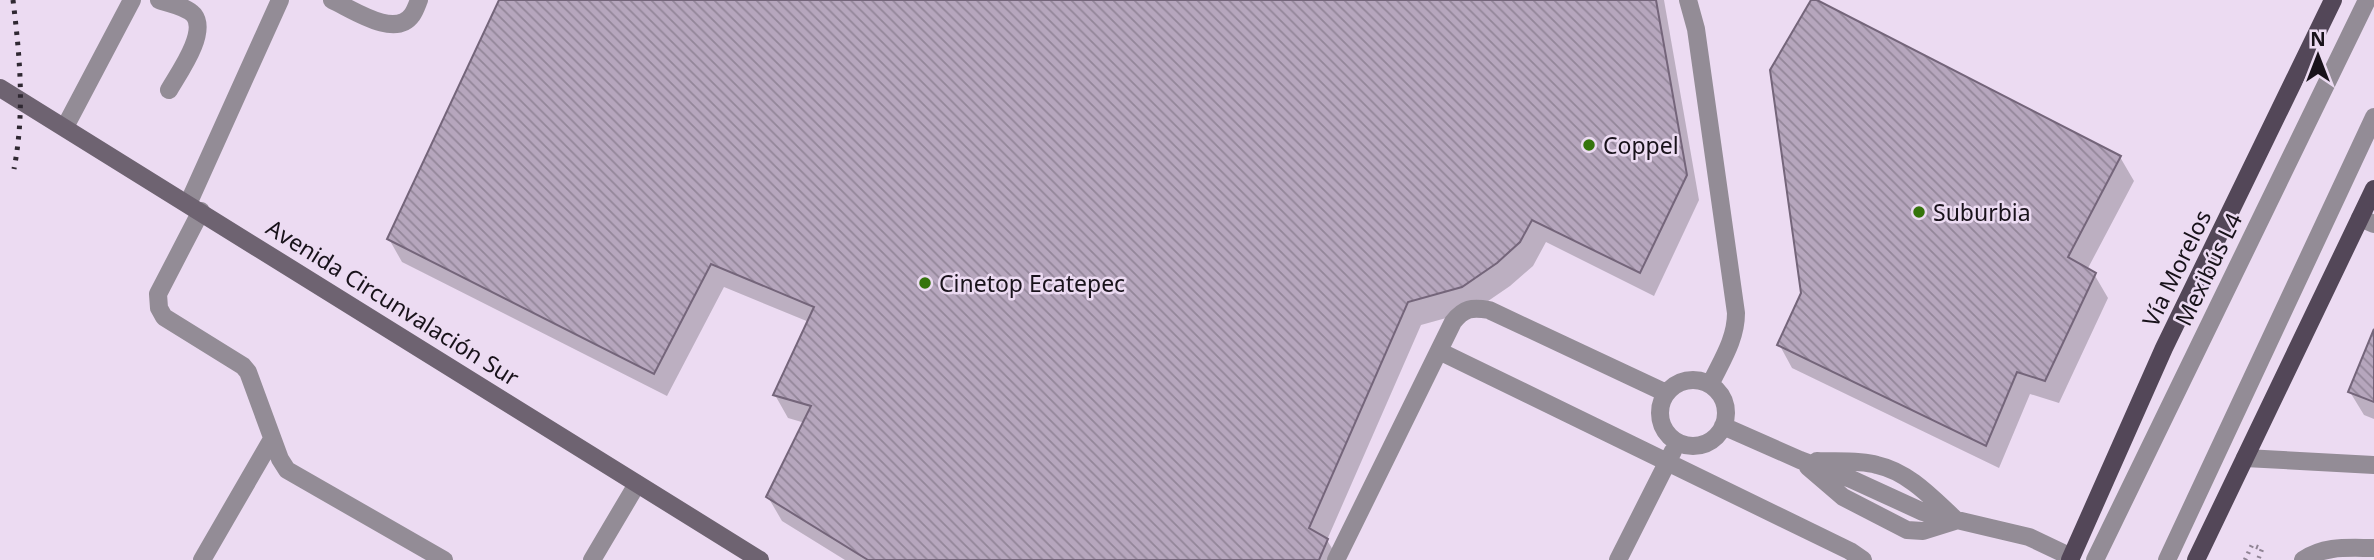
<svg xmlns="http://www.w3.org/2000/svg" width="2374" height="560" font-family="'Noto Sans',sans-serif">
<defs>
<pattern id="building-back-hatch" width="6" height="6" patternUnits="userSpaceOnUse" patternTransform="scale(1.75)"><rect width="6" height="6" fill="#b6a6bd"/><path d="M-1 5l2 2M0 0l6 6M5-1l2 2" fill="none" stroke="#938699"/></pattern>
</defs>
<rect width="100%" height="100%" fill="#ecdbf2"/>
<path fill="#0003" d="M501 0H1664L1699 200 1654 296 1546 242 1533 266 1510 286 1475 310 1421 325 1327 540 1339 560H845L782 521 768 497 805 423 788 418 775 395 809 322 724 287 667 396 402 262 389 239Z
M2120 157 2134 181 2087 270 2094 274 2108 298 2059 403 2030 394 1999 468 1792 368 1779 344Z
M2374 334V419L2364 415 2350 392Z"/>
<path fill="url(#building-back-hatch)" stroke="#74657a" stroke-width="2" d="M499 0H1656L1687 175 1640 273 1532 220 1520 242 1497 263 1462 287 1408 302 1309 528 1328 539 1319 560H868L766 497 811 406 773 395 814 307 711 264 654 374 387 239Z
M1811 0H1817L2121 156 2068 257 2096 273 2045 381 2017 372 1986 446 1777 345 1801 293 1770 70Z
M2374 329V402L2348 392Z"/>
<g fill="none" stroke-linecap="round" stroke-linejoin="round">
<path stroke="#908494" stroke-width="4.5" stroke-dasharray="2 5" stroke-linecap="butt" d="M2245 560 2252 545 2262 549 2258 560"/>
<path stroke="#938c96" stroke-width="18" d="M159 0C170 4 186 6 194 15 208 33 178 74 169 90
M332 0C352 9 395 39 412 15 415 11 417 5 419 0
M1688 0 1696 29 1736 313C1736 339 1722 360 1711 383
M65 127 132 0
M188 204 280 0
M201 211 158 294 159 308 164 317 243 366 248 372 280 459 287 470 444 560
M2360 218 2374 224
M1439 351 1850 551 1863 560
M1660 413a33 33 0 1 1 66 0a33 33 0 1 1-66 0Z
M1723 426 1800 460 1851 479 1923 512 2029 537 2071 557
M2245 458 2374 465
M1817 461C1837 462 1858 460 1877 465 1909 472 1933 499 1956 520
M1808 467 1843 497 1907 530 1923 531 1955 521
M202 560 272 439
M592 560 637 484
M1336 560 1453 322C1464 308 1472 307 1489 310L1666 393
M1618 560 1673 451
M2095 560 2367 0
M2167 560 2374 117
M2303 560C2325 545 2349 548 2374 548"/>
<path stroke="#6e6371" stroke-width="18" d="M0 88 760 560"/>
<path stroke="#534758" stroke-width="18" d="M2070 560 2164 348 2333 0
M2196 560 2374 189"/>
<path stroke="#2f2832" stroke-width="5" stroke-dasharray="3.5 7" stroke-linecap="butt" d="M13 0C20 58 25 112 14 169"/>
</g>
<g fill="#35740c" stroke="#ecdbf2" stroke-width="2.5">
<circle cx="1589" cy="145" r="7"/>
<circle cx="1919" cy="212" r="7"/>
<circle cx="925" cy="283" r="7"/>
</g>
<g text-anchor="middle" dominant-baseline="central" stroke-width="5" stroke-linejoin="round" paint-order="stroke">
<g font-size="23" fill="#18121a" stroke="#ecdbf2" text-anchor="start">
<text x="1603" y="145">Coppel</text>
<text x="1933" y="212">Suburbia</text>
<text x="939" y="283">Cinetop Ecatepec</text>
</g>
<g font-size="23" fill="#18121a" stroke="#ecdbf2">
<text transform="translate(2176 268) rotate(-64)">Vía Morelos</text>
<text transform="translate(2208 269) rotate(-64)">Mexibús L4</text>
<text transform="translate(393 302) rotate(32)">Avenida Circunvalación Sur</text>
</g>
</g>
<g transform="translate(2318 56)" stroke="#ecdbf2" stroke-width="5" paint-order="stroke">
<path d="M0-5L12 26L0 18L-12 26Z" fill="#18121a"/>
<text y="-10" font-size="19" font-weight="bold" text-anchor="middle" fill="#18121a">N</text>
</g>
</svg>
